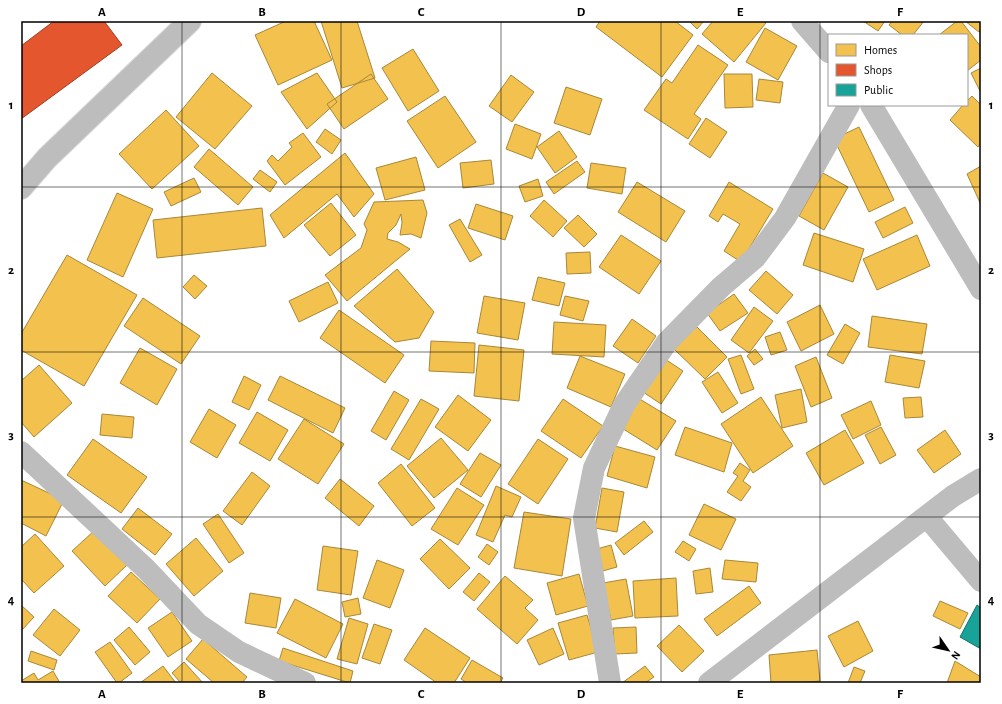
<svg xmlns="http://www.w3.org/2000/svg" width="1002" height="704" font-family="'Alegreya Sans',sans-serif">
<rect width="100%" height="100%" fill="#fff"/>
<path fill="#f2c14e" stroke="#a98737" d="M286 21H314L332 60 278 85 255 35Z
M321 21H357L375 78 342 88Z
M600 21H675L693 35 662 77 596 27Z
M689 21H704L697 29Z
M713 21H763L766 23 734 62 702 34Z
M863 21H885L878 31Z
M892 21H924L913 35H902L889 25Z
M957 21H961L981 47V60L967 71V35H939Z
M965 21H981V30L979 32Z
M765 28 797 46 778 80 746 62Z
M698 45 728 65 694 114 701 119 688 139 644 110 666 79 672 83Z
M413 49 439 91 408 111 382 68Z
M981 68V93L971 73Z
M212 73 252 106 215 149 176 117Z
M317 73 337 102 307 129 281 92Z
M371 74 388 99 344 129 327 104Z
M724 74H752L753 107 725 108Z
M511 75 534 92 512 122 489 106Z
M759 79 783 82 780 103 756 100Z
M566 87 602 99 590 135 554 123Z
M445 96 476 142 438 168 407 121Z
M972 96 981 105V143L978 147 950 120 963 105H967V101Z
M166 110 199 146 152 189 119 154Z
M706 118 727 132 710 158 689 144Z
M515 124 541 134 532 159 506 149Z
M859 127 894 200 869 212 834 139Z
M325 129 341 140 332 154 316 142Z
M559 131 577 157 555 173 537 147Z
M303 133 321 157 285 185 267 161 272 155 278 161 292 147 289 143Z
M209 149 253 187 238 205 194 167Z
M345 153 374 194 354 217 337 194 284 238 270 215Z
M416 157 425 190 385 200 376 168Z
M491 160 494 184 463 188 460 163Z
M577 161 585 172 554 194 546 182Z
M591 163 626 168 622 194 587 188Z
M981 166V205L967 174Z
M260 170 277 182 270 192 253 179Z
M823 173 848 187 824 230 799 216Z
M194 178 201 192 171 206 164 192Z
M538 179 543 196 525 202 519 186Z
M637 182 685 211 666 242 618 212Z
M729 182 773 209 741 262 724 251 740 224 723 214 718 222 709 216Z
M117 193 153 209 123 277 87 260Z
M423 200 427 213 421 238 411 234 400 235 402 223 401 214 396 225 388 233 387 239 398 242 410 249 347 301 325 275 361 248 367 230 364 224 374 202Z
M544 200 567 221 553 237 530 216Z
M331 203 356 235 330 256 304 225Z
M476 204 513 216 505 240 468 228Z
M905 207 913 223 883 238 875 222Z
M262 208 266 246 157 258 153 220Z
M578 215 597 234 584 247 564 228Z
M460 219 482 255 470 262 449 225Z
M814 233 864 249 853 282 803 265Z
M621 235 661 261 639 294 599 267Z
M917 235 930 266 877 290 863 259Z
M590 252 591 273 567 274 566 253Z
M67 255 137 295 84 386 21 350V334Z
M397 269 434 312 419 338 395 342 354 306Z
M766 271 793 295 777 314 749 290Z
M194 275 207 286 195 299 183 287Z
M538 277 565 283 559 306 532 300Z
M328 282 338 303 299 322 289 301Z
M734 294 748 313 720 331 707 313Z
M484 296 525 303 518 340 477 333Z
M565 296 589 301 583 321 560 315Z
M143 298 200 336 181 364 124 326Z
M820 305 834 334 801 351 787 322Z
M754 307 773 321 749 353 731 340Z
M339 310 404 355 385 383 320 338Z
M872 316 927 324 922 354 868 347Z
M632 319 656 336 638 363 613 346Z
M554 322 606 325 604 357 552 354Z
M845 324 860 333 843 364 827 355Z
M695 325 727 357 705 379 673 348Z
M780 332 787 350 771 355 765 337Z
M431 341 475 343 474 373 429 371Z
M479 345 524 350 519 401 474 396Z
M140 348 177 369 157 405 120 383Z
M755 349 763 359 754 365 747 356Z
M741 355 754 389 741 394 728 359Z
M890 355 925 361 919 388 885 382Z
M580 356 625 374 611 407 567 388Z
M816 357 832 398 811 407 795 366Z
M665 359 683 371 661 404 643 392Z
M39 365 72 403 34 437 21 422V381Z
M718 372 738 403 722 413 702 382Z
M244 376 261 385 249 410 232 402Z
M280 376 345 408 333 433 268 400Z
M801 389 807 422 782 428 775 395Z
M394 391 409 400 386 440 371 431Z
M458 395 491 420 468 451 435 427Z
M761 397 793 446 753 473 721 424Z
M921 397 923 417 905 418 903 398Z
M638 398 676 421 657 450 620 427Z
M421 399 439 409 409 460 391 449Z
M563 399 603 426 581 458 541 431Z
M871 401 881 425 853 439 841 415Z
M209 409 236 425 217 458 190 442Z
M257 412 288 430 270 461 239 443Z
M102 414 134 417 132 438 100 435Z
M304 419 344 444 318 484 278 459Z
M685 427 732 443 724 472 675 455Z
M881 427 896 455 880 464 865 435Z
M845 430 864 463 824 485 806 453Z
M945 430 961 454 934 473 917 450Z
M441 438 468 470 434 498 407 466Z
M93 439 147 477 121 513 67 475Z
M538 439 568 459 538 504 508 484Z
M615 446 655 457 647 488 607 476Z
M480 453 501 465 481 497 460 484Z
M740 463 750 470 743 481 751 487 741 501 727 492 738 476 733 473Z
M401 464 435 508 412 526 378 483Z
M252 472 270 486 242 525 223 511Z
M340 479 374 506 359 526 325 498Z
M21 480 64 500 46 536 21 523Z
M496 486 521 497 512 517 505 515 493 542 476 535Z
M457 488 484 505 458 545 431 529Z
M602 488 624 492 617 532 595 528Z
M704 504 736 519 721 550 689 535Z
M138 508 172 534 155 555 122 529Z
M524 512 571 519 562 576 514 568Z
M218 514 244 553 229 563 203 524Z
M644 521 653 532 624 555 615 543Z
M95 530 127 565 105 586 72 551Z
M35 534 64 566 34 593 21 579V547Z
M196 538 223 571 194 596 166 564Z
M440 539 470 568 449 589 420 559Z
M683 541 696 549 689 561 675 552Z
M487 544 498 552 489 565 478 557Z
M611 545 617 567 599 572 593 550Z
M323 546 358 551 351 595 317 590Z
M377 560 404 570 390 608 363 598Z
M725 560 758 563 756 582 722 579Z
M710 568 713 592 696 594 693 571Z
M131 572 160 599 137 623 108 596Z
M479 573 490 582 474 601 463 592Z
M579 574 588 606 556 615 547 583Z
M505 576 533 600 525 608 538 620 517 644 477 609Z
M676 578 678 616 635 618 633 581Z
M626 579 633 616 611 620 603 583Z
M749 586 761 603 717 636 704 619Z
M250 593 281 598 276 628 245 623Z
M358 598 361 614 345 617 342 602Z
M295 599 343 624 326 658 277 633Z
M940 601 968 613 960 629 933 616Z
M21 605 34 617 21 631Z
M54 609 80 630 60 656 33 635Z
M172 612 192 641 168 657 148 628Z
M587 615 598 652 569 660 558 623Z
M349 618 368 624 357 664 337 659Z
M858 621 873 651 844 667 828 636Z
M374 624 392 630 380 664 362 658Z
M679 625 704 651 682 672 657 646Z
M129 627 150 652 135 665 114 640Z
M636 627 637 653 615 654 613 628Z
M425 628 470 658 454 683H437L404 660Z
M553 628 564 654 539 665 527 640Z
M203 639 247 677 242 683H214L186 659Z
M110 642 132 673 119 683H117L95 652Z
M283 648 353 671 350 683 279 661Z
M817 650 820 681 799 683H771L769 655Z
M31 651 57 660 54 670 28 661Z
M472 660 503 678 500 683H467L461 679Z
M955 661 981 677V683H947Z
M184 662 203 683H181L172 673Z
M163 666 176 683H140Z
M645 666 654 677 645 683H622Z
M854 667 865 671 860 683H848Z
M53 671 60 683H21V681L34 673 38 680Z"/>
<path fill="#e4572e" stroke="#a03d20" d="M54 21H104L122 45 21 119V46Z"/>
<path fill="#17a398" stroke="#10726a" d="M977 605 981 608V649L960 637Z"/>
<g fill="none" stroke-linecap="round" stroke-linejoin="round">
<g stroke="#dbdbdb" stroke-width="24">
<path id="major" d="M21 188 47 158 190 21"/>
</g>
<path stroke="#bdbdbd" stroke-width="22" d="M802 21 829 52
M871 105 981 289
M21 452 146 569 198 624 239 652 305 683
M927 517 981 581
M610 683 584 518 594 468 624 405 667 342 721 287 755 258 785 218 849 105
M709 683 953 496 981 479"/>
<use href="#major" stroke="#bdbdbd" stroke-width="22"/>
</g>
<path fill="none" stroke="#000" stroke-width="1" stroke-opacity="0.55" d="M182 21V683M341 21V683M501 21V683M661 21V683M820 21V683M21 187H981M21 352H981M21 517H981"/>
<rect width="1002" height="704" fill="none" stroke="#ffffff" stroke-width="44"/>
<rect x="828" y="34" width="140" height="72" fill="#ffffff" stroke="#999999"/>
<rect x="836" y="44" width="20" height="12" fill="#f2c14e" stroke="#999999"/>
<text x="864" y="54" font-size="12" fill="#000000">Homes</text>
<rect x="836" y="64" width="20" height="12" fill="#e4572e" stroke="#999999"/>
<text x="864" y="74" font-size="12" fill="#000000">Shops</text>
<rect x="836" y="84" width="20" height="12" fill="#17a398" stroke="#999999"/>
<text x="864" y="94" font-size="12" fill="#000000">Public</text>
<g transform="translate(948 650) rotate(124)" stroke="#ffffff" stroke-width="3" paint-order="stroke">
<path d="M0-3L7 15L0 10L-7 15Z" fill="#000000"/>
<text y="-6" font-size="11" font-weight="bold" text-anchor="middle" fill="#000000">N</text>
</g>
<rect x="22" y="22" width="958" height="660" fill="none" stroke="#000" stroke-width="1.5"/>
<g font-size="13" text-anchor="middle" font-weight="bold" fill="#000">
<text x="102" y="16">A</text>
<text x="262" y="16">B</text>
<text x="421" y="16">C</text>
<text x="581" y="16">D</text>
<text x="740" y="16">E</text>
<text x="900" y="16">F</text>
<text x="11" y="109">1</text>
<text x="991" y="109">1</text>
<text x="11" y="274">2</text>
<text x="991" y="274">2</text>
<text x="11" y="439">3</text>
<text x="991" y="439">3</text>
<text x="11" y="604">4</text>
<text x="991" y="604">4</text>
<text x="102" y="698">A</text>
<text x="262" y="698">B</text>
<text x="421" y="698">C</text>
<text x="581" y="698">D</text>
<text x="740" y="698">E</text>
<text x="900" y="698">F</text>
</g>
</svg>
